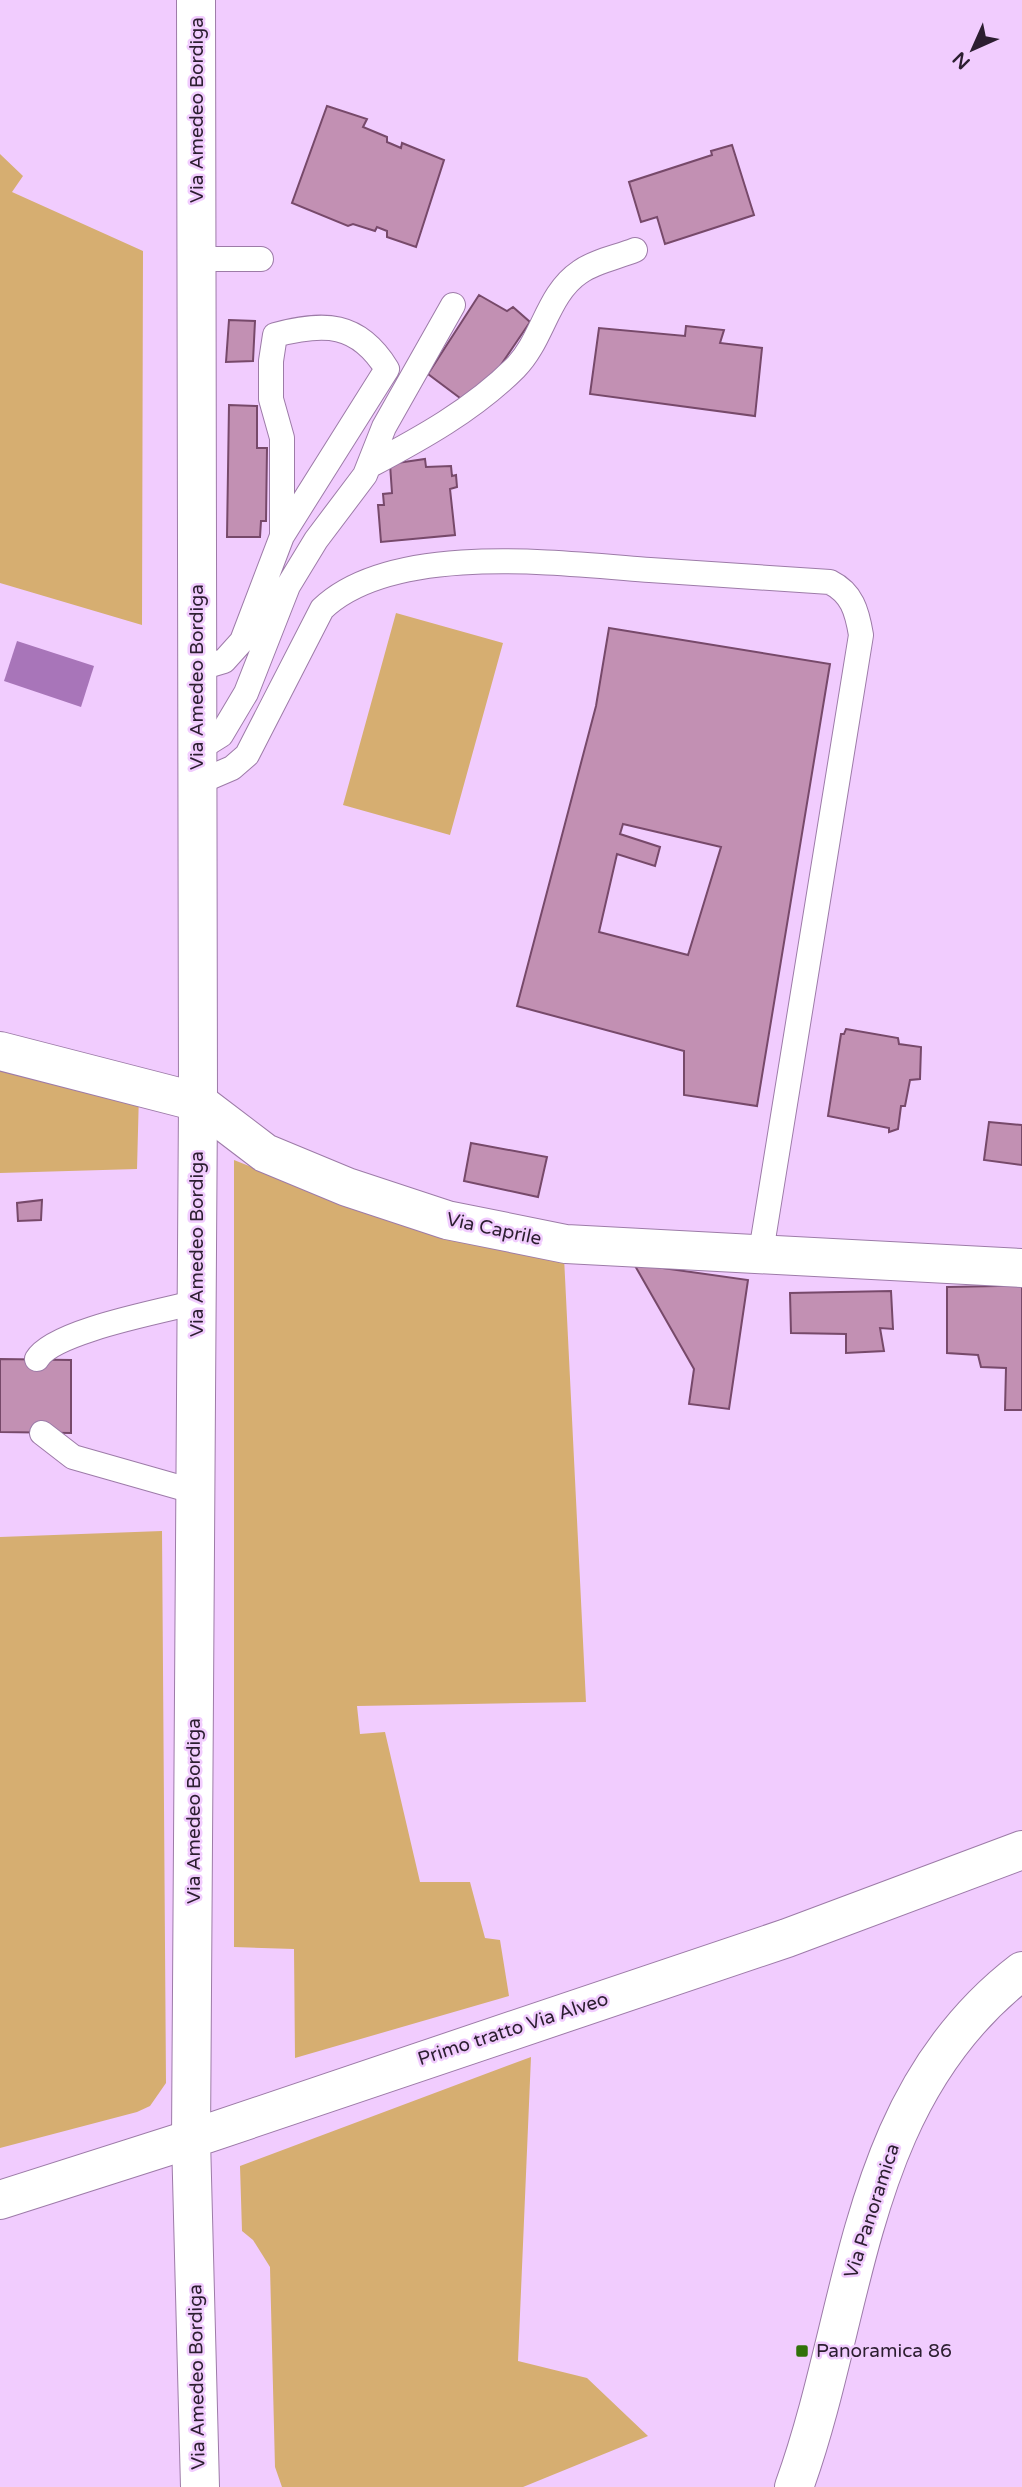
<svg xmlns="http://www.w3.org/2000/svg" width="1022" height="2487" font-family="'Varela Round',sans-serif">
<rect width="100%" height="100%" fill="#f1ccfe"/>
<path fill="#d6ae71" d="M0 154 23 176 12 192 143 251 142 625 0 583Z
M396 613 503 643 450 835 343 805Z
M0 1063 139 1093 137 1169 0 1173Z
M234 1160 360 1210 564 1257 586 1702 357 1706 360 1734 385 1732 420 1882H470L485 1938 500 1940 509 1996 295 2058 294 1949 234 1947Z
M162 1531 166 2083 150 2106 137 2112 0 2148V1537Z
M531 2057 518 2361 587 2378 648 2436 523 2487H282L275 2467 270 2267 253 2240 242 2231 240 2166Z"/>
<path fill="#a875b9" d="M17 641 94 666 81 707 4 681Z"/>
<path fill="#c290b3" stroke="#77496a" stroke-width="2" fill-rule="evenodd" d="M327 106 367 119 363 127 387 137V142L401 148 402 143 444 160 416 247 387 237V231L377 227 375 231 353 224 348 226 292 203Z
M732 145 754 215 665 244 657 217 641 222 629 182 712 155 711 151Z
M479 295 507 311 513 307 530 322 492 378 464 401 428 374Z
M229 320 255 321 253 361 226 362Z
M686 326 724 330 720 343 762 348 755 416 590 394 599 328 685 336Z
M229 405 257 406V448H267L266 521H261L260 537H227Z
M425 459 426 467 451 466 452 476 456 475 457 487 450 489 455 535 381 542 378 505H384L383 494 392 493 390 464Z
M609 628 830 664 757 1106 684 1095V1051L517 1006 596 706ZM623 824 721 847 688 955 599 932 617 854 655 866 660 847 620 834Z
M846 1029 898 1038 899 1044 921 1047 920 1079 910 1080 905 1106H901L898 1129 889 1132V1128L828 1116 841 1034H844Z
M989 1122 1022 1125V1165L984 1160Z
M471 1143 547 1157 538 1197 464 1181Z
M42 1200 41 1220 18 1221 17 1203Z
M634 1264 748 1280 729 1409 689 1404 694 1369Z
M998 1286H1022V1410H1005L1006 1368 981 1367 978 1355 947 1353V1287Z
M891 1291 893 1329 880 1328 884 1351 846 1353V1334L791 1333 790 1293Z
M0 1359 71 1360V1433L0 1432Z"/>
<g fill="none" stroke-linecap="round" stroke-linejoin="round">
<g stroke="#9d7ba8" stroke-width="26">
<path id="lane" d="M198 259H261
M369 466C420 439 473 410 515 368 543 340 547 294 580 272 595 261 618 257 635 250
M197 669 224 661 242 641 282 536 387 369C358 322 324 322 275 335L271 361V399L282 438V536
M197 750 221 735 246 693 288 586 316 540 365 475 384 427 453 305
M197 783 232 768 247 755 322 609C392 542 559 563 650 570 710 574 770 578 830 582 852 593 857 611 861 635L761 1252
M37 1359C53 1331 163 1311 197 1302
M42 1433 73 1457 196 1492"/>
</g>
<g stroke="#9d7ba8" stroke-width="40">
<path id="street" d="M0 1051 198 1102 265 1153 347 1187 447 1220 566 1244 1022 1268
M0 2200 191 2139"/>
</g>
<g stroke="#9d7ba8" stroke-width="40">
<path id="secondary" d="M196 0 198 1102 191 2139 200 2487
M191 2139 787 1938 1022 1850
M794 2487C859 2308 855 2099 1022 1971"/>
</g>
<use href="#lane" stroke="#fff" stroke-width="24"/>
<use href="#street" stroke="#fff" stroke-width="38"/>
<use href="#secondary" stroke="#fff" stroke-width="38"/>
</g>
<rect fill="#307109" stroke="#f1ccfe" stroke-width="2.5" x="795" y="2344" width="14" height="14" rx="3.5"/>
<g text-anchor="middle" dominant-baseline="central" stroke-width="5" stroke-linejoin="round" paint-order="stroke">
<g font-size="19" fill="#2c1e30" stroke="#f1ccfe">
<text transform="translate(197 110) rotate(-90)">Via Amedeo Bordiga</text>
<text transform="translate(197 677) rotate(-90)">Via Amedeo Bordiga</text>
<text transform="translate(494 1229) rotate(12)">Via Caprile</text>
<text transform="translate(197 1244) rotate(-90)">Via Amedeo Bordiga</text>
<text transform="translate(194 1811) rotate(-90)">Via Amedeo Bordiga</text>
<text transform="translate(513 2029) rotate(-18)">Primo tratto Via Alveo</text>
<text transform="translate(872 2211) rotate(-72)">Via Panoramica</text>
<text transform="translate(197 2377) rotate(-91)">Via Amedeo Bordiga</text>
</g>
<g font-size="19" fill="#2c1e30" stroke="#f1ccfe" text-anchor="start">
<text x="816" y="2351">Panoramica 86</text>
</g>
</g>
<g transform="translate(973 49) rotate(225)" stroke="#f1ccfe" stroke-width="5" paint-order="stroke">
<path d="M0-5L12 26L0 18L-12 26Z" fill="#2c1e30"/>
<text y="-10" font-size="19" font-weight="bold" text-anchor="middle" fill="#2c1e30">N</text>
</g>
</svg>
